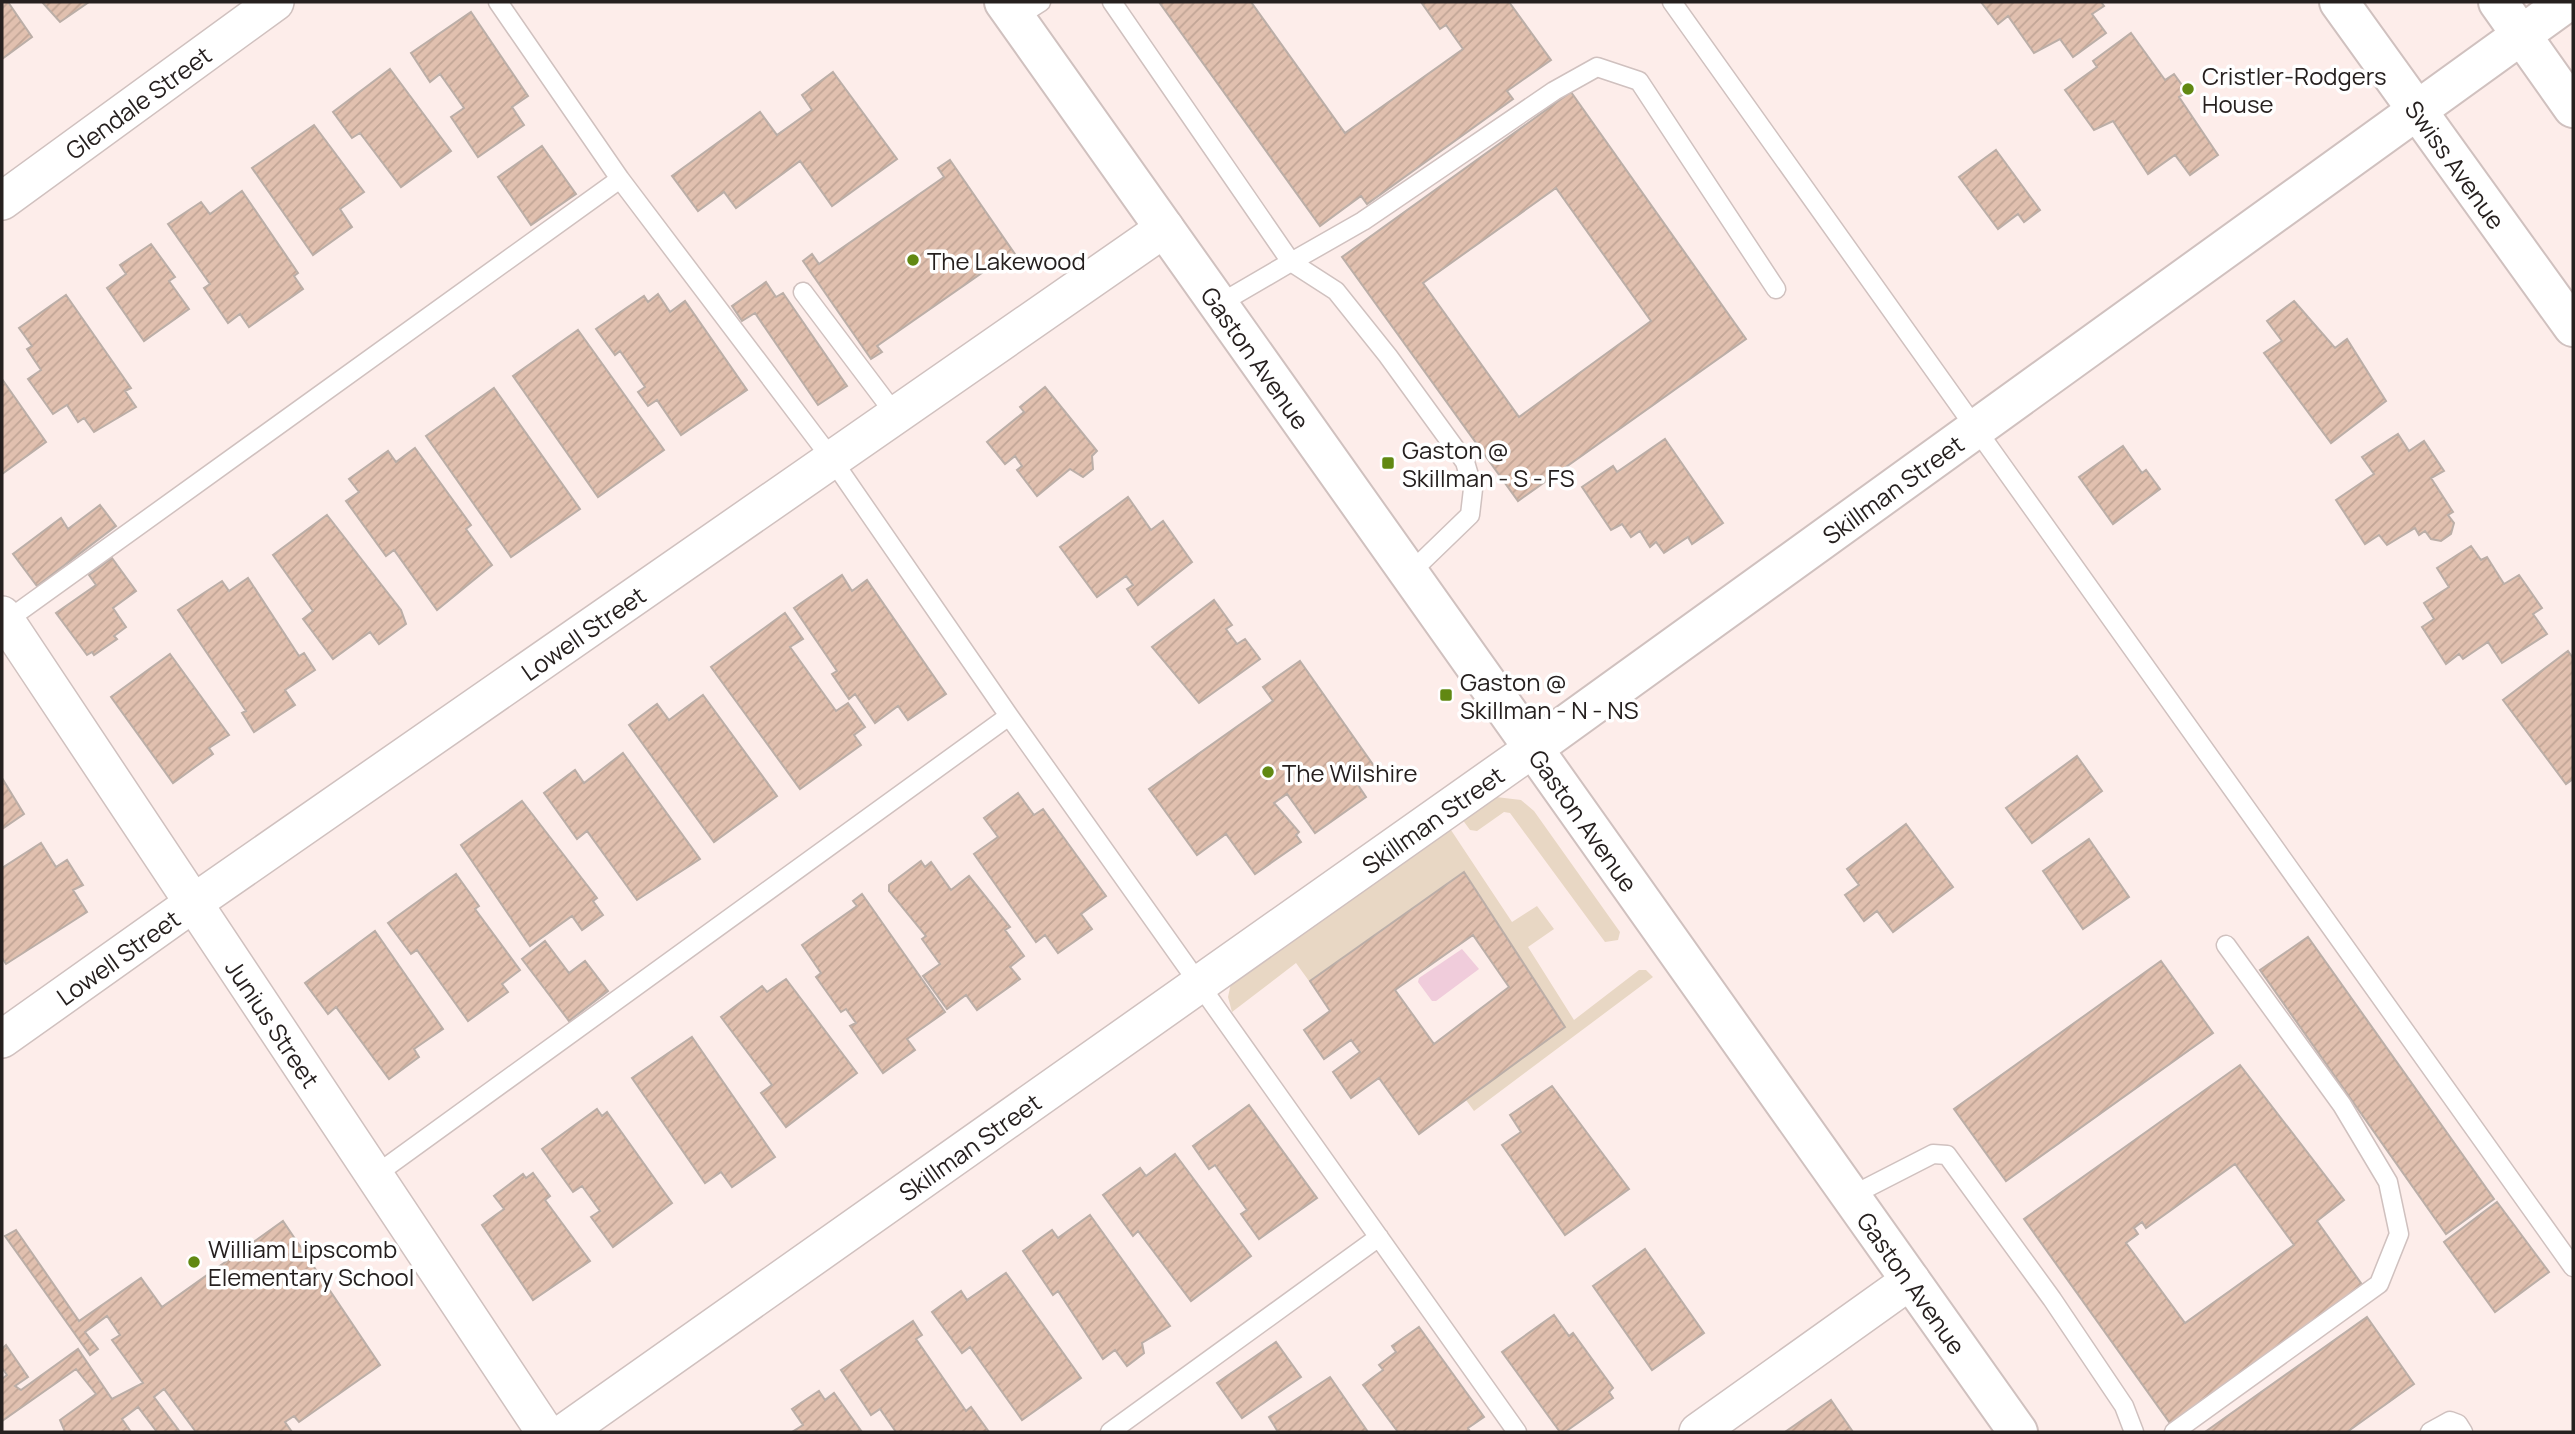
<svg xmlns="http://www.w3.org/2000/svg" width="2575" height="1434" font-family="Manrope,sans-serif">
<defs>
<pattern id="building-hatch" width="6" height="6" patternUnits="userSpaceOnUse" patternTransform="scale(1.75)"><rect width="6" height="6" fill="#e1c0af"/><path d="M-1 1l2-2M0 6l6-6M5 7l2-2" fill="none" stroke="#c1a596"/></pattern>
</defs>
<rect width="100%" height="100%" fill="#fdedea"/>
<path fill="#e8d7c4" d="M1496 797 1521 800 1534 811 1620 932 1618 940 1605 942 1510 813 1504 812 1477 831 1470 830 1462 819Z
M1449 827 1512 922 1537 906 1554 929 1528 947 1574 1020 1639 970H1646L1653 977 1474 1111 1466 1100 1565 1027 1464 871 1309 981 1296 963 1232 1012 1228 997 1231 983Z"/>
<path fill="#f0ccdb" d="M1462 949 1479 969 1436 1001H1432L1418 982 1419 978Z"/>
<path fill="url(#building-hatch)" stroke="#bbaea7" stroke-width="2" fill-rule="evenodd" d="M2 2H8L32 37 2 59Z
M42 2H89L60 22Z
M1159 2H1251L1345 133 1463 49 1446 25 1440 29 1421 2H1509L1551 60 1507 91 1513 99 1367 204 1361 196 1320 226Z
M1981 2H2101L2104 6 2092 14 2106 33 2073 57 2060 39 2034 53 2008 16 1998 24Z
M471 12 528 96 512 107 524 125 478 157 451 117 464 108 440 74 430 82 411 53Z
M2131 33 2165 80 2174 74 2187 92 2179 97 2218 155 2190 175 2175 155 2148 174 2113 121 2094 130 2065 90 2097 67 2093 61Z
M390 69 451 151 401 187 360 133 352 138 333 112Z
M833 72 897 159 832 206 800 161 736 208 724 192 698 211 672 176 760 112 777 135 812 110 802 95Z
M1571 92 1746 339 1518 501 1342 257ZM1556 188 1651 321 1519 417 1423 283Z
M314 125 364 192 340 209 352 227 313 255 252 168Z
M542 146 576 194 531 225 498 177Z
M1996 150 2040 210 2024 222 2018 214 1998 229 1959 177Z
M950 160 1017 257 1006 265 1002 259 877 346 882 352 871 359 803 261 812 254 819 264 944 177 938 168Z
M242 191 298 273 294 276 303 289 249 327 240 314 228 323 204 288 210 284 168 224 201 202 210 214Z
M151 244 175 277 169 281 189 309 144 341 107 288 126 274 120 265Z
M766 282 776 297 783 293 847 386 818 405 755 313 742 321 732 306Z
M658 294 670 312 685 301 747 390 681 435 657 400 648 406 638 392 645 387 620 351 615 355 596 329 644 296 648 302Z
M66 295 131 388 125 391 136 407 94 432 84 418 78 422 67 405 53 414 28 379 41 370 27 349 32 346 19 328Z
M2294 301 2335 348 2347 339 2386 401 2331 443 2264 353 2282 341 2267 321Z
M578 330 664 450 598 497 513 376Z
M2 379 46 442 2 474Z
M1045 387 1097 451 1092 456 1093 469 1083 477 1070 469 1037 496 1017 470 1022 466 1015 456 1005 464 987 442 1024 412 1020 407Z
M494 388 580 509 511 557 426 436Z
M2398 434 2409 451 2424 441 2444 471 2431 478 2453 512 2448 515 2454 523 2451 534 2441 541 2431 539 2425 531 2419 535 2415 528 2387 545 2379 535 2365 544 2336 500 2374 474 2362 457Z
M1665 439 1723 523 1692 544 1688 537 1664 553 1656 542 1650 547 1640 531 1631 537 1622 524 1611 530 1582 487 1613 466 1617 472Z
M2123 446 2142 473 2146 470 2160 489 2113 524 2079 477Z
M415 448 471 525 466 529 492 565 437 610 394 550 386 556 346 501 359 492 349 479 388 451 396 462Z
M1128 497 1151 530 1163 521 1192 562 1138 605 1127 589 1133 585 1126 576 1097 597 1060 547Z
M100 505 116 526 37 586 13 554 61 518 68 529Z
M327 515 401 610 406 624 379 644 370 632 333 659 303 619 313 611 273 555Z
M2471 546 2481 560 2487 557 2504 584 2519 575 2542 608 2533 614 2547 634 2502 663 2488 642 2463 659 2459 654 2446 664 2422 627 2434 619 2424 603 2449 587 2437 568Z
M112 558 136 591 113 608 126 627 114 636 117 639 94 655 92 652 87 655 56 613 96 585 89 575Z
M842 575 852 591 867 580 946 694 908 720 898 706 875 723 855 694 849 699 832 674 837 671 794 608Z
M248 578 299 656 304 653 315 670 285 690 295 705 254 732 242 713 246 711 178 610 222 581 229 591Z
M1214 600 1232 625 1226 629 1237 644 1245 639 1260 659 1199 703 1152 647Z
M785 613 803 639 790 647 836 711 848 703 865 727 854 735 861 745 800 789 711 667Z
M2568 651 2573 658V779L2566 784 2503 700Z
M170 654 229 735 209 748 213 754 173 783 111 697Z
M1300 661 1374 766 1354 779 1366 797 1315 833 1287 794 1274 803 1299 832 1296 835 1301 842 1255 874 1226 834 1197 855 1149 789 1273 701 1263 687Z
M703 695 777 796 714 842 629 725 657 704 669 720Z
M623 753 700 859 637 900 587 831 577 839 544 793 575 770 584 783Z
M2077 756 2102 791 2032 843 2006 808Z
M2 778 24 814 2 829Z
M1018 793 1034 815 1043 809 1106 896 1081 914 1092 929 1058 953 1045 935 1036 942 974 854 998 837 984 818Z
M522 801 597 898 593 901 603 915 582 930 572 916 530 946 461 845Z
M1906 824 1953 887 1893 932 1877 911 1864 921 1845 895 1859 885 1847 869Z
M2089 839 2129 897 2083 929 2043 871Z
M41 843 56 867 67 860 83 885 73 890 87 912 6 964 2 958V868Z
M921 861 925 867 931 862 951 890 969 876 1010 927 1005 930 1024 956 1010 967 1020 979 977 1010 966 995 947 1009 923 976 940 964 922 939 926 936 889 891V885Z
M1464 872 1565 1027 1419 1134 1379 1078 1351 1098 1333 1072 1360 1052 1351 1040 1324 1059 1304 1030 1330 1011 1310 981ZM1473 935 1509 987 1434 1044 1395 990Z
M456 874 479 906 475 909 520 970 502 984 508 992 468 1021 417 950 411 954 388 923Z
M862 894 945 1012 907 1039 915 1050 883 1073 850 1026 856 1023 846 1009 841 1012 816 977 821 973 802 945 857 906 853 901Z
M375 931 443 1029 414 1049 419 1057 389 1079 336 1007 328 1014 305 983Z
M2308 937 2494 1199 2446 1234 2260 970Z
M545 941 569 973 585 961 608 991 569 1021 522 959Z
M2161 961 2213 1033 2006 1181 1954 1109Z
M786 979 857 1073 786 1127 761 1093 772 1085 721 1017 762 986 767 992Z
M692 1037 775 1157 732 1187 721 1172 705 1183 632 1078Z
M2240 1065 2344 1200 2317 1221 2363 1286 2172 1426 2024 1219ZM2235 1164 2294 1245 2185 1323 2126 1243 2138 1234 2134 1228 2142 1222 2146 1228Z
M1552 1086 1629 1189 1565 1235 1502 1145 1521 1132 1510 1115Z
M1249 1105 1317 1198 1259 1239 1241 1214 1247 1210 1215 1165 1209 1169 1193 1146Z
M597 1109 602 1116 607 1112 672 1203 613 1247 591 1217 600 1211 582 1186 573 1192 542 1149Z
M1175 1154 1251 1256 1191 1301 1138 1231 1133 1236 1103 1195 1140 1168 1146 1176Z
M533 1173 550 1196 545 1200 590 1261 533 1300 482 1225 504 1209 494 1196 523 1174 526 1178Z
M2497 1202 2549 1272 2495 1312 2444 1242Z
M1090 1215 1170 1326 1142 1343 1144 1353 1127 1366 1115 1350 1103 1359 1058 1291 1053 1295 1023 1251 1052 1230 1058 1238Z
M283 1221 380 1365 299 1422 294 1416 285 1422 292 1432H196L164 1389 154 1397 180 1432H157L138 1407 122 1419 131 1432H65L60 1420 96 1394 76 1369 2 1421V1379L7 1375 2 1368V1349L6 1345 28 1377 15 1386 21 1390 78 1349 112 1399 143 1383 112 1340 120 1335 107 1316 85 1332 98 1349 90 1355 5 1236 16 1230 79 1321 141 1278 162 1307Z
M1645 1249 1704 1333 1652 1370 1593 1286Z
M1006 1273 1081 1378 1022 1420 970 1347 962 1353 932 1312 961 1291 967 1300Z
M1554 1315 1569 1336 1573 1333 1613 1388 1609 1392 1613 1398 1565 1432H1560L1502 1352Z
M2367 1317 2414 1384 2347 1432H2205Z
M913 1321 922 1335 916 1339 966 1411 971 1407 989 1432H896L880 1409 871 1415 841 1370Z
M1419 1327 1484 1417 1468 1428 1470 1432H1398L1363 1385 1383 1370 1379 1365 1396 1352 1392 1346Z
M1276 1342 1301 1377 1242 1418 1217 1383Z
M1330 1377 1368 1432H1278L1269 1417Z
M819 1391 825 1400 834 1393 862 1432H792L803 1425 792 1409Z
M1831 1400 1853 1432H1785Z"/>
<g fill="none" stroke-linecap="round" stroke-linejoin="round">
<g stroke="#d0c1bf" stroke-width="21">
<path id="service" d="M498 2 620 179 831 458 1009 716 1517 1432
M1112 2 1291 262 1363 221 1554 91 1597 67 1639 81 1776 289
M1672 2 2573 1267
M1016 18 1041 2
M803 292 895 414
M1219 304 1291 262 1336 291 1388 356 1465 462 1473 489 1470 515 1411 572
M6 621 620 179
M374 1176 1009 716
M1851 1196 1933 1154 1947 1155 2052 1299 2124 1406 2134 1432
M1110 1432 1379 1237
M2174 1432 2379 1284 2399 1234 2388 1182 2342 1105 2226 945
M2430 1432 2450 1421 2458 1424 2463 1432"/>
</g>
<g stroke="#d0c1bf" stroke-width="40">
<g id="minor">
<path id="s1" d="M2 201 275 2"/>
<path id="s2" d="M2 615 545 1432"/>
<path id="s3" d="M2 1039 192 904 1165 228"/>
<path id="s4" d="M565 1432 1535 747"/>
<path d="M1698 1432 1911 1280"/>
</g>
</g>
<g stroke="#d0c1bf" stroke-width="42">
<g id="tertiary">
<path id="s5" d="M2339 2 2573 327"/>
<path d="M2498 2 2573 108"/>
<path id="s6" d="M1535 747 2567 2"/>
</g>
</g>
<g stroke="#d0c1bf" stroke-width="42">
<g id="secondary">
<path id="s7" d="M1004 2 2018 1432"/>
</g>
</g>
<use href="#service" stroke="#fff" stroke-width="18"/>
<use href="#minor" stroke="#fff" stroke-width="37"/>
<use href="#tertiary" stroke="#fff" stroke-width="38"/>
<use href="#secondary" stroke="#fff" stroke-width="38"/>
</g>
<g fill="#618812" stroke="#fff" stroke-width="2.5">
<circle cx="2188" cy="89" r="7"/>
<circle cx="913" cy="260" r="7"/>
<rect x="1381" y="456" width="14" height="14" rx="3.5"/>
<rect x="1439" y="688" width="14" height="14" rx="3.5"/>
<circle cx="1268" cy="772" r="7"/>
<circle cx="194" cy="1262" r="7"/>
</g>
<g text-anchor="middle" dominant-baseline="central" stroke-width="7" stroke-linejoin="round" paint-order="stroke">
<g font-size="24" fill="#26201f" stroke="#fff" text-anchor="start">
<text x="2202" y="75">Cristler-Rodgers<tspan x="2202" dy="28">House</tspan></text>
<text x="927" y="260">The Lakewood</text>
<text x="1402" y="449">Gaston @<tspan x="1402" dy="28">Skillman - S - FS</tspan></text>
<text x="1460" y="681">Gaston @<tspan x="1460" dy="28">Skillman - N - NS</tspan></text>
<text x="1282" y="772">The Wilshire</text>
<text x="208" y="1248">William Lipscomb<tspan x="208" dy="28">Elementary School</tspan></text>
</g>
<g font-size="24" fill="#26201f" stroke="#fff">
<text stroke="none"><textPath href="#s1" startOffset="168">Glendale Street</textPath></text>
<text stroke="none"><textPath href="#s5" startOffset="200">Swiss Avenue</textPath></text>
<text stroke="none"><textPath href="#s7" startOffset="436">Gaston Avenue</textPath></text>
<text stroke="none"><textPath href="#s6" startOffset="441">Skillman Street</textPath></text>
<text stroke="none"><textPath href="#s3" startOffset="709">Lowell Street</textPath></text>
<text stroke="none"><textPath href="#s4" startOffset="1062">Skillman Street</textPath></text>
<text stroke="none"><textPath href="#s7" startOffset="1003">Gaston Avenue</textPath></text>
<text stroke="none"><textPath href="#s3" startOffset="142">Lowell Street</textPath></text>
<text stroke="none"><textPath href="#s2" startOffset="490">Junius Street</textPath></text>
<text stroke="none"><textPath href="#s4" startOffset="495">Skillman Street</textPath></text>
<text stroke="none"><textPath href="#s7" startOffset="1570">Gaston Avenue</textPath></text>
</g>
</g>
<rect width="2575" height="1434" fill="none" stroke="#26201f" stroke-width="7"/>
</svg>
